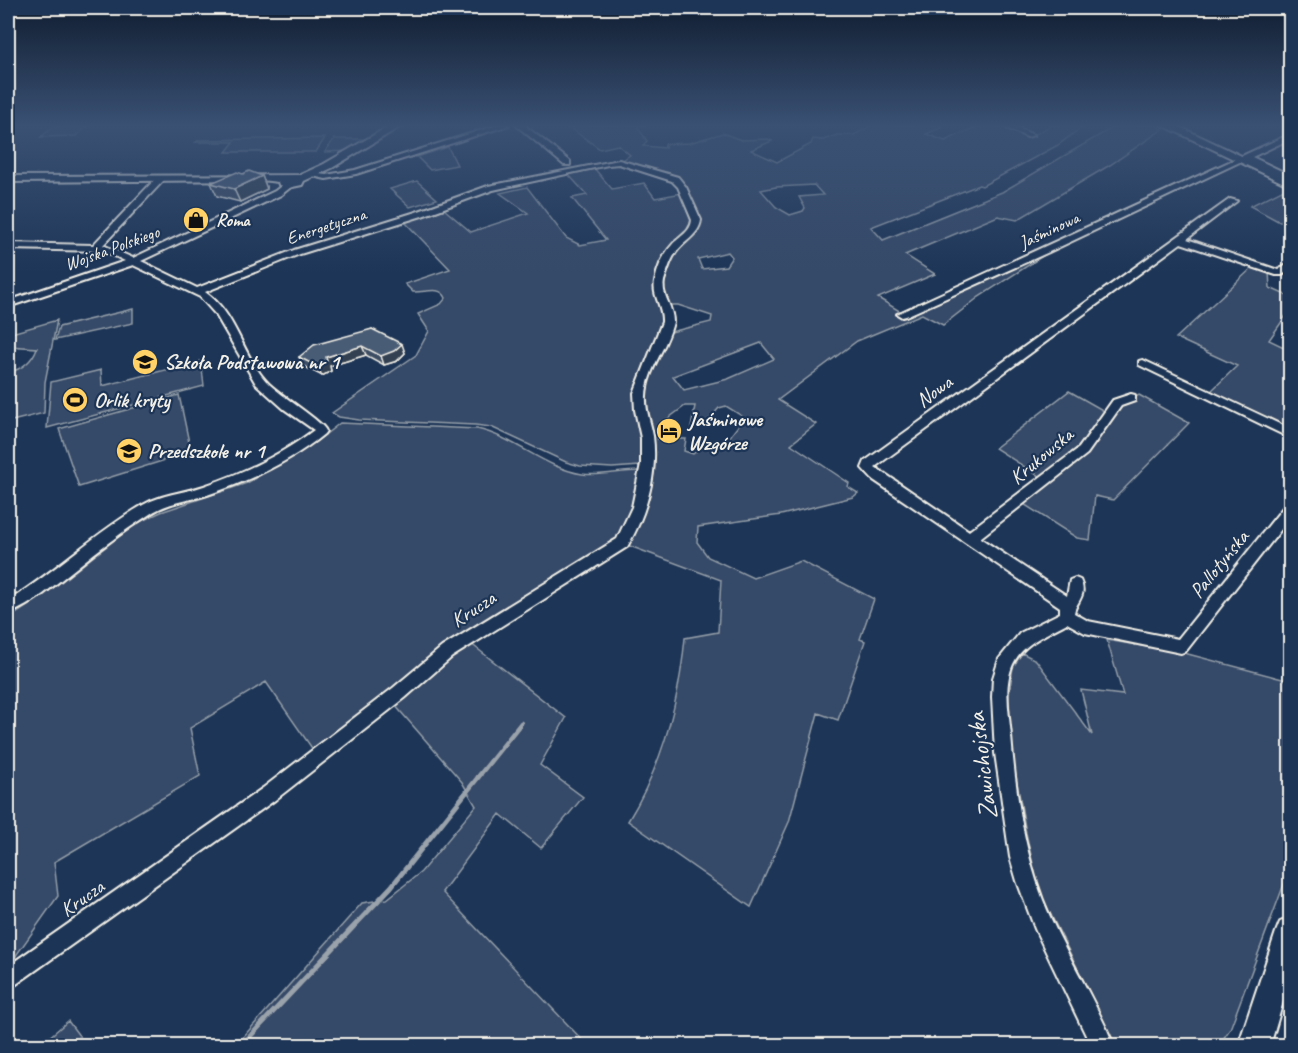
<svg xmlns="http://www.w3.org/2000/svg" width="1298" height="1053" font-family="Caveat,sans-serif">
<rect width="100%" height="100%" fill="#1d3557"/>
<filter id="ink" filterUnits="userSpaceOnUse"><feTurbulence type="fractalNoise" baseFrequency=".0167" numOctaves="2"/><feDisplacementMap in="SourceGraphic" scale="12" xChannelSelector="R" yChannelSelector="G"/><feConvolveMatrix kernelMatrix="1 2 1 2 8 2 1 2 1" color-interpolation-filters="sRGB"/></filter>
<g filter="url(#ink)">
<path fill="#354a67" stroke="#949ea8" stroke-width="1.5" fill-rule="evenodd" d="M89 125 76 136 41 137 53 127Z
M566 125H645L637 126 647 141 643 146 665 148V144L689 143 723 133 741 140 768 139 772 141 751 150 777 162 811 144 813 139 823 140 837 135H854L872 125H938L943 127 926 134 945 141C987 121 988 122 1032 136L1052 125H1085L1058 145 982 186 979 185 871 227 883 240 1002 192 1117 125H1155L1163 129 1110 165 1017 220 998 216 905 255 935 274 878 298 901 312 1039 251 1046 254 979 297 943 325 922 314 857 341 778 400 816 424 791 444 849 483 848 487 858 493 853 497 781 515 698 527 697 542 708 557 753 578 801 561 874 599 860 639 865 641 838 720 818 713 789 822 751 907 628 821C662 766 679 702 685 638L718 632 721 580 627 545 639 512 644 389 667 333 711 322 712 316 678 305H668L660 290C664 278 666 264 672 254 681 239 701 237 700 218L680 180 670 173 621 161 630 155 618 145 600 149ZM814 185 823 195 799 197 805 208 803 211 790 215 776 207 761 190 776 187ZM728 252 732 257 726 266 702 269 698 259ZM761 343 774 359 728 379 684 390 673 376ZM685 406H695L691 428 704 425 719 408 726 406 742 416 738 426 721 448 703 446 693 454 684 451 686 439H658L666 420Z
M325 138 316 152H226L234 142H196L199 140Z
M334 139H369L349 151 325 152Z
M448 147 457 165 430 170 417 157Z
M593 167 612 189 644 183 655 198 682 193 692 218V226L659 276 666 311 646 368 644 452 640 466 612 468 580 466 566 462 491 427 475 425 359 420 339 417 332 413 416 355 429 331 418 314 441 304 446 298C440 285 425 293 413 292L405 284 450 269 405 222 444 209 471 232 528 213 500 193 527 187 566 238 580 245 606 240 572 198 587 195 567 173Z
M417 181 437 199 410 207 390 189Z
M1288 187 1290 189V214L1280 222 1250 206Z
M1253 267 1269 272 1270 288 1290 297 1288 299 1290 301V310L1269 340 1290 350V430L1210 392 1237 366 1176 338Z
M133 309V323L55 340 59 327Z
M57 320 45 382 44 413 8 422V373C22 369 32 362 37 348L8 346V334Z
M201 361 204 386 47 428 51 382 101 370 102 386Z
M1069 391 1106 412 1079 446 1042 478 995 448Z
M179 395 191 452 79 487 59 429Z
M1139 395 1189 423 1113 500 1095 496 1090 540 1077 538 1022 503 1086 454 1120 406Z
M340 423 477 429C514 437 544 468 582 474 602 477 623 470 642 471L629 518 616 544 590 558 316 754 266 682 190 728 200 776 54 862 58 896 8 967V619L43 596 135 524 161 512 247 483 316 442Z
M1107 640 1184 653 1290 681V868L1230 1029 1219 1045H1116L1039 891 1026 833 1011 748 1009 695 1013 667 1022 653 1036 660 1092 735 1081 690 1123 695Z
M470 643 566 718 540 765 583 797 541 848 500 814 442 892 587 1045 235 1046 362 903 387 899 421 872 476 806 462 782 394 704Z
M68 1021 86 1045H40Z"/>
<g fill="none" stroke-linecap="round" stroke-linejoin="round">
<path stroke="#9aa2ab" stroke-width="4.5" d="M478 777 521 723"/>
<path stroke="#9aa2ab" stroke-width="5" d="M241 1046 391 887 480 775"/>
<g stroke="#f4f1e8" stroke-width="4">
<path id="street" d="M498 125H509L356 174 326 179 308 175 312 173 326 175 355 170Z
M516 125H524L570 161V165H564Z
M1000 125H1010L1034 135 1027 137Z
M1290 134V139L1252 157 1290 175V180L1246 159 1049 252 906 316 902 317 897 314Z
M619 160 678 177 686 187 701 220C699 236 683 241 675 254 670 261 667 272 664 281 661 296 673 305 673 322 667 348 647 370 646 396 645 410 651 423 653 436 658 474 646 515 627 547L452 657 405 698 275 800 15 985 8 988V966L263 788 393 688 442 647 617 539 632 507 641 464V438L635 410 634 393 662 322C663 306 652 296 655 282 657 269 663 255 672 245 680 236 691 232 692 220L678 187 672 181 619 164 608 165 493 190 422 216 300 254 205 292C237 314 242 357 269 384 279 394 324 423 326 431L324 434C290 462 249 481 207 495 187 501 168 502 150 514 125 530 99 549 76 568 55 584 33 605 8 614V601C55 572 95 533 143 505 162 494 183 493 204 486 243 473 281 455 314 430L284 409 256 384 216 315 200 297 133 265 8 307V301L125 261 104 251 8 249V243L93 245 158 176H164V180L103 245 133 258 275 191 285 183H291V187L281 195 141 261 197 288 294 250 416 212 488 186Z
M1230 199 1237 201 1187 239 1278 270 1290 263V270L1282 275H1276L1181 243 875 467 969 531 1079 448 1113 400 1131 394 1135 395V401L1121 406 1087 454 980 538 1067 596 1070 580 1075 578 1080 580C1088 596 1076 601 1074 613L1088 621 1178 639 1285 505 1290 504V518L1186 651 1181 653 1085 633 1067 623C1047 634 1023 643 1013 664 1003 686 1009 713 1011 736 1016 798 1025 862 1051 919 1070 961 1096 1002 1114 1046H1091L1035 929 1017 881 1010 857 995 753 992 697 993 678 999 659 1020 633 1060 613V607L872 479 862 468 865 461Z
M1143 360 1290 429V438L1139 365V361Z"/>
</g>
<g stroke="#f4f1e8" stroke-width="4">
<path id="secondary" d="M391 125H403L332 168 304 181 302 185 288 188 279 185 278 182 261 180 8 182V176L300 175 324 164Z"/>
</g>
<g stroke="#f4f1e8" stroke-width="4">
<path id="primary" d="M1162 125H1176L1290 179V186Z
M1290 918V978L1270 1046H1238L1276 932 1280 922Z"/>
</g>
<use href="#street" fill="#1d3557" fill-rule="evenodd"/>
<use href="#secondary" fill="#1d3557" fill-rule="evenodd"/>
<use href="#primary" fill="#1d3557" fill-rule="evenodd"/>
</g>
<path fill="#3e4e64" stroke="#f4f1e8" stroke-width="1.5" d="M243 174 262 176 267 189 240 202 217 196 211 183Z
M372 329 405 353 397 361 384 365 366 355 330 366 331 371 322 376 303 366 299 357Z"/>
<path fill="#324051" stroke="#f4f1e8" stroke-width="1.5" d="M262 176 267 189 240 202 234 189Z
M402 344 405 353 397 361 384 365 381 356Z
M362 346 366 355 330 366 331 371 322 376 318 367 326 357Z"/>
<path fill="#485b74" stroke="#f4f1e8" stroke-width="1.5" d="M249 171 262 176 234 189 211 183 237 172 243 174Z
M372 329 402 344 394 351 381 356 362 346 326 357 327 361 318 367 299 357 314 345Z"/>
</g>
<linearGradient id="sky" x2="0" y2="1"><stop stop-color="#101d30"/><stop offset="0.46" stop-color="#3a5174"/><stop offset="1" stop-color="#3a5174" stop-opacity="0"/></linearGradient>
<rect width="1298" height="273" fill="url(#sky)"/>
<defs>
<g id="shop-disc" transform="scale(1.35)"><circle r="9.5" fill="#ffd166" stroke="#1d3557"/><path d="M-5-2.5h2.3a2.7 3.5 0 0 1 5.4 0H5L5.5 6h-11ZM-1.5-2.5h3a1.5 2.3 0 0 0-3 0Z" fill="#111"/></g>
<g id="school-disc" transform="scale(1.35)"><circle r="9.5" fill="#ffd166" stroke="#1d3557"/><path d="M0-5L7-2L0 1L-7-2ZM-4 1L0 2.5L4 1V4Q0 6-4 4Z" fill="#111"/></g>
<g id="stadium-disc" transform="scale(1.35)"><circle r="9.5" fill="#ffd166" stroke="#1d3557"/><path d="M0-5a6.5 5 0 1 0 0 10a6.5 5 0 1 0 0-10ZM-3.5-1.8h7v3.6h-7Z" fill="#111"/></g>
<g id="hotel-disc" transform="scale(1.35)"><circle r="9.5" fill="#ffd166" stroke="#1d3557"/><path d="M-6-4.5h1.5V1H6V5H4.5V3h-9V5H-6ZM-4 0a1.8 1.8 0 1 1 3.6 0ZM.5 0V-2.5h3Q6-2.5 6 0Z" fill="#111"/></g>
</defs>
<g fill-rule="evenodd">
<use href="#shop-disc" x="196" y="220"/>
<use href="#school-disc" x="145" y="362"/>
<use href="#stadium-disc" x="75" y="400"/>
<use href="#hotel-disc" x="669" y="431"/>
<use href="#school-disc" x="129" y="451"/>
</g>
<g text-anchor="middle" dominant-baseline="central" stroke-width="4.5" stroke-linejoin="round" paint-order="stroke">
<g font-size="18" font-weight="bold" fill="#f4f1e8" stroke="#1d3557" text-anchor="start">
<text x="216" y="220">Roma</text>
</g>
<g font-size="18" fill="#f4f1e8" stroke="#1d3557">
<text transform="translate(326 226) rotate(-18)">Energetyczna</text>
<text transform="translate(1049 230) rotate(-25)">Jaśminowa</text>
<text transform="translate(112 248) rotate(-20)">Wojska Polskiego</text>
</g>
<g font-size="21" font-weight="bold" fill="#f4f1e8" stroke="#1d3557" text-anchor="start">
<text x="164" y="362">Szkoła Podstawowa nr 1</text>
<text x="94" y="400">Orlik kryty</text>
<text x="688" y="419">Jaśminowe<tspan x="688" dy="24">Wzgórze</tspan></text>
<text x="148" y="451">Przedszkole nr 1</text>
</g>
<g font-size="21" fill="#f4f1e8" stroke="#1d3557">
<text transform="translate(934 391) rotate(-36)">Nowa</text>
<text transform="translate(1041 456) rotate(-40)">Krukowska</text>
<text transform="translate(1219 564) rotate(-51)">Pallotyńska</text>
<text transform="translate(473 609) rotate(-33)">Krucza</text>
<text transform="translate(82 898) rotate(-35)">Krucza</text>
</g>
<g font-size="26" fill="#f4f1e8" stroke="#1d3557">
<text transform="translate(982 766) rotate(-97)">Zawichojska</text>
</g>
</g>
<rect width="1298" height="1053" fill="none" stroke="#1d3557" stroke-width="30"/>
<rect x="15" y="15" width="1268" height="1023" fill="none" stroke="#f4f1e8" stroke-width="2" filter="url(#ink)"/>
</svg>
